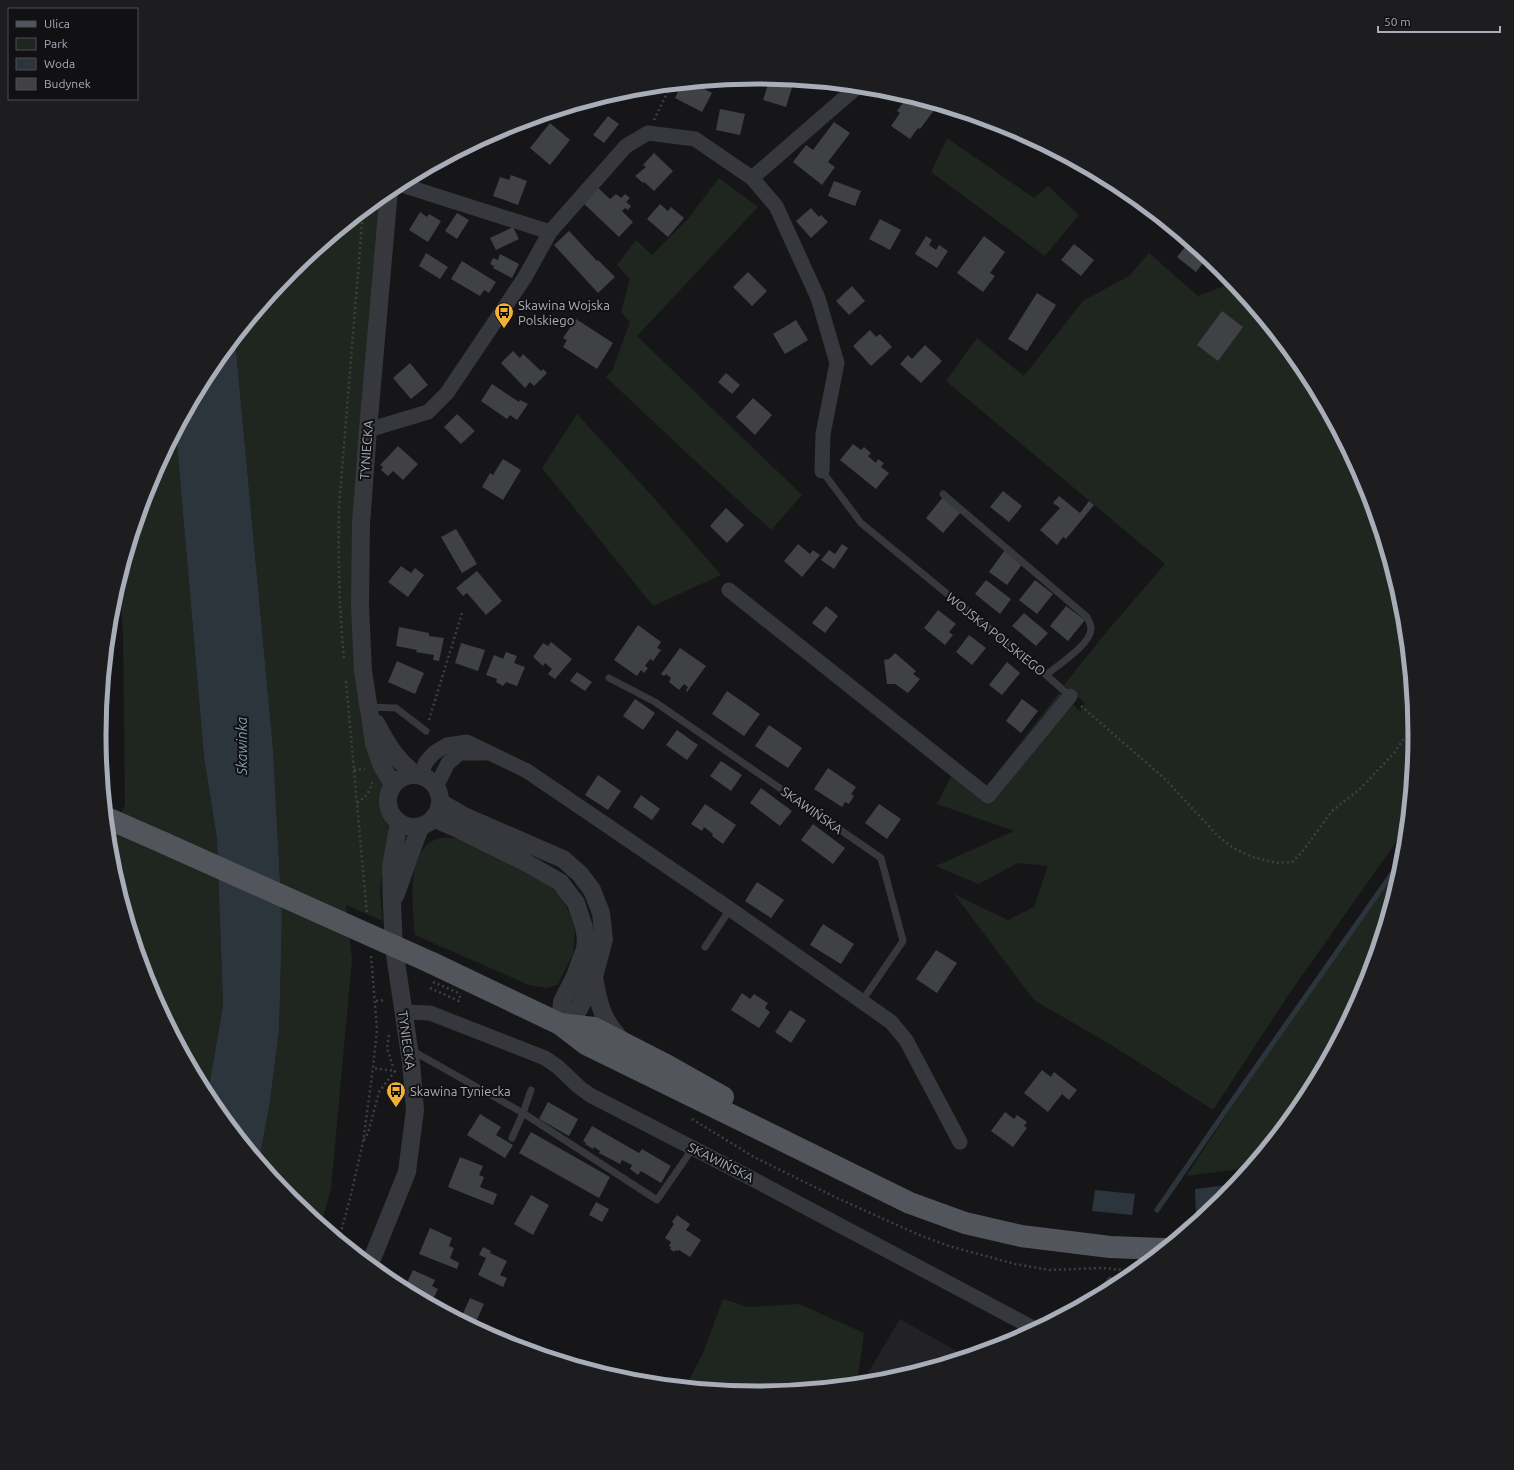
<svg xmlns="http://www.w3.org/2000/svg" width="1514" height="1470" font-family="Ubuntu,sans-serif">
<rect width="100%" height="100%" fill="#161618"/>
<path fill="#222225" d="M900 1319 965 1356 885 1380 862 1383Z"/>
<path fill="#1e261f" d="M947 138 1034 198 1048 186 1079 215 1045 256 931 172Z
M719 178 758 207 637 336 802 495 771 530 691 457 606 377 612 371 630 322 621 312 630 279 617 265 636 240 652 255 687 220Z
M382 196 355 486 352 533 361 721 368 749 381 779 382 787 381 808 388 823 389 833 382 875 380 894 383 921 346 905 352 959 331 1189 321 1224 292 1200 259 1160 269 1108 279 1032 282 919 273 749 235 339 292 270Z
M1149 253 1198 296 1232 283 1236 287 1304 370 1365 483 1402 607 1415 735 1406 828 1289 994 1213 1110 1118 1049 1034 1000 954 894 1008 920 1034 907 1048 866 1018 863 978 884 936 866 1014 831 937 804 957 765 987 786 1059 693 1080 711 1085 703 1064 685 1108 630 1165 564 946 381 977 338 1024 376 1083 301 1129 276Z
M577 414 654 498 721 575 653 606 542 468Z
M176 432 204 757 217 839 223 1005 210 1081 206 1094 183 1049V1047L149 985 128 919 129 903 123 900 112 863 109 836 125 805 123 636 120 578 149 483Z
M460 835 551 887 561 897 570 914 575 931 573 954 558 984 547 988 529 985 415 935C412 903 403 827 457 839Z
M1403 861 1365 987 1304 1101 1248 1168 1186 1176 1255 1072Z
M723 1299 748 1307 799 1304 864 1333 857 1383 757 1393 686 1386 703 1353Z"/>
<path fill="#2c353c" d="M235 339 273 749 282 919 279 1032 269 1108 259 1160 210 1100 206 1094 210 1081 223 1005 217 839 204 757 176 432 210 369Z
M1236 1184 1222 1200 1208 1212 1196 1214 1195 1189Z
M1095 1190 1135 1194 1132 1215 1092 1211Z"/>
<g fill="none" stroke-linecap="round" stroke-linejoin="round">
<path stroke="#2c353c" stroke-width="5" d="M1157 1210 1240 1090 1403 858
M1099 1294 1110 1279"/>
</g>
<path fill="#404145" d="M770 78 794 81 786 107 763 100Z
M693 83 712 93 702 112 675 98 682 84Z
M908 96 938 105 920 129 918 128 910 139 891 126 900 113 897 111Z
M720 109 745 114 740 135 716 130Z
M608 116 619 124 604 143 593 135Z
M834 122 850 133 828 162 835 167 822 185 793 162 806 145 813 150Z
M550 123 570 140 550 165 530 148Z
M654 153 673 171 654 191 644 182 643 183 635 176 646 167 643 165Z
M511 175 527 181 518 205 493 196 500 177 509 180Z
M834 181 861 191 855 206 828 196Z
M597 187 610 199 616 194 621 198 625 194 630 198 626 202 631 206 628 210 625 208 622 211 633 222 619 237 582 202Z
M660 204 668 211 671 207 684 218 668 237 647 219Z
M811 208 819 217 821 215 828 222 811 238 796 221Z
M420 212 427 217 429 214 441 221 428 242 409 230Z
M457 213 469 220 457 239 445 231Z
M880 219 901 230 890 250 869 239Z
M513 227 519 239 496 250 490 238Z
M569 231 597 261 598 260 615 277 598 293 554 245Z
M926 236 932 240 929 245 936 250 939 245 948 251 937 268 915 254Z
M984 236 1005 252 990 273 995 276 983 292 957 273Z
M1189 242 1207 258 1196 272 1177 257Z
M1074 244 1094 260 1081 276 1061 260Z
M426 253 448 267 440 279 419 266Z
M500 254 519 264 512 278 493 268 494 266 490 264 493 258 498 260Z
M462 261 496 282 489 293 484 290 480 296 451 279Z
M748 272 767 291 752 306 733 287Z
M852 286 865 301 849 315 836 301Z
M1037 293 1056 305 1027 351 1008 339Z
M1222 311 1243 327 1218 361 1197 345Z
M576 319 613 343 597 369 563 347 567 340 563 338Z
M796 320 808 340 785 354 773 334Z
M870 330 876 337 880 334 892 347 871 366 853 346Z
M925 345 942 361 921 383 900 364 908 355 912 359Z
M513 351 520 358 523 354 541 371 543 369 547 373 534 386 530 382 525 388 501 363Z
M410 363 428 385 411 399 393 378Z
M726 373 740 385 732 394 718 382Z
M492 384 519 402 520 400 528 404 517 420 510 415 507 419 481 401Z
M753 398 772 415 755 435 736 417Z
M457 414 475 431 461 444 444 427Z
M853 444 861 450 864 447 871 453 868 456 876 463 878 459 884 463 881 467 889 473 876 489 840 460Z
M398 446 418 464 403 480 393 471 388 476 381 470 383 467 380 465Z
M503 459 521 470 503 500 482 487 490 473 493 475Z
M1003 491 1022 506 1009 522 990 507Z
M1059 496 1080 513 1089 501 1094 505 1066 539 1063 537 1057 545 1040 530 1060 508 1053 503Z
M943 497 961 512 943 533 926 518Z
M726 508 744 525 727 543 710 526Z
M456 529 477 564 462 573 441 537Z
M798 544 810 554 813 550 820 555 802 577 784 561Z
M842 544 848 548 834 569 821 560 829 550 835 554Z
M1005 550 1023 563 1007 585 989 572Z
M401 566 411 573 415 568 424 575 408 597 388 582Z
M477 571 502 601 486 615 467 593 463 596 456 588Z
M986 580 1011 599 1000 614 975 594Z
M1035 580 1053 594 1037 614 1019 600Z
M826 606 838 616 825 633 812 623Z
M1066 606 1085 620 1068 641 1050 626Z
M938 610 956 624 949 632 953 635 945 645 924 628Z
M1024 613 1048 633 1036 646 1012 626Z
M638 625 661 642 657 648 661 650 653 661 650 659 645 666 648 668 644 673 641 670 637 676 614 660Z
M399 627 429 633V636L444 638 439 661 433 660 434 655 416 652 417 650 396 646Z
M969 635 986 648 972 665 956 652Z
M551 642 572 659 555 679 548 674 552 669 545 663 543 666 533 657 543 643 548 646Z
M461 643 485 650 478 671 455 663Z
M680 648 706 666 687 692 686 691 688 687 684 684 679 690 669 682 671 678 666 674 664 676 661 674Z
M506 652 517 656 514 663 525 667 517 686 506 682 503 686 496 682 497 679 486 675 494 655 503 659Z
M895 653 916 671 913 674 920 679 908 693 895 684H887L884 660 889 659Z
M397 661 424 673 415 694 388 682Z
M1007 662 1020 673 1002 695 989 685Z
M577 672 592 682 585 691 570 681Z
M727 691 760 714 744 736 712 714Z
M635 699 655 713 643 730 623 716Z
M1022 699 1038 711 1021 733 1006 721Z
M769 725 802 748 788 768 755 746Z
M677 730 698 745 687 760 666 745Z
M721 761 742 775 731 791 710 776Z
M828 768 856 787 851 794 854 796 849 804 845 802 842 807 814 789Z
M598 775 621 791 608 810 585 795Z
M761 788 792 811 780 826 750 803Z
M641 795 660 809 652 820 633 807Z
M705 804 736 825 723 844 712 836 713 834 704 827 702 831 691 824Z
M879 804 901 819 887 839 865 823Z
M813 824 845 848 833 864 801 840Z
M757 882 784 900 771 918 745 901Z
M823 924 854 944 841 964 810 945Z
M936 950 957 963 937 993 916 979Z
M742 993 750 999 754 994 768 1003 765 1008 770 1012 759 1028 731 1010Z
M790 1010 806 1020 791 1043 775 1032Z
M1042 1070 1051 1077 1054 1072 1077 1090 1069 1100 1062 1094 1048 1112 1024 1093Z
M548 1102 578 1119 569 1136 539 1119Z
M1005 1112 1014 1119 1017 1115 1027 1122 1024 1126 1027 1128 1013 1147 991 1131Z
M480 1114 501 1127 496 1135 513 1145 505 1158 467 1135Z
M592 1126 639 1153 642 1149 671 1166 661 1183 641 1171 638 1175 630 1169 632 1165 622 1160 620 1164 599 1153 600 1151 594 1147 593 1149 585 1144 586 1143 583 1141Z
M531 1132 610 1177 599 1198 519 1153Z
M460 1157 483 1166 479 1175 484 1177 480 1187 497 1194 493 1205 448 1187Z
M531 1195 549 1205 533 1235 514 1224Z
M596 1202 609 1209 602 1222 589 1215Z
M677 1215 690 1224 686 1230 701 1240 690 1257 679 1250 678 1251 676 1250 674 1252 670 1249 671 1247 669 1246 671 1242 665 1238 674 1224 672 1222Z
M430 1228 452 1238 449 1246 454 1248 450 1258 459 1263 457 1269 419 1254Z
M483 1247 491 1251 490 1253 507 1261 500 1275 507 1278 503 1287 478 1275 486 1258 479 1255Z
M413 1270 435 1280 432 1286 438 1289 431 1303 404 1289Z
M470 1298 484 1304 475 1324 461 1318Z"/>
<g fill="none" stroke-linecap="round" stroke-linejoin="round">
<path stroke="#3d3f44" stroke-width="2.5" stroke-dasharray="2 3" stroke-linecap="butt" d="M654 120 671 85
M344 658C339 607 338 557 339 507L363 211
M346 681 367 915
M1081 706 1164 778 1218 836 1233 848 1252 857 1277 863 1292 862 1302 852 1332 811 1360 789 1394 753 1414 724
M429 720 462 613
M354 770 365 769
M357 803C366 797 370 792 372 782
M430 988 459 1001 460 996
M376 1001 385 1000
M389 1035 387 1048 393 1067
M692 1119 754 1157 835 1197 917 1234 949 1246 1015 1264 1050 1270 1102 1268 1137 1271
M364 1140 368 1133 379 1092 395 1071 373 1068
M339 1239 350 1199 363 1142 373 1068 377 1029 371 955"/>
<path stroke="#37383d" stroke-width="7" d="M822 471 861 523 1046 675 1070 696
M943 494 1087 617C1089 621 1091 624 1091 629 1091 644 1058 665 1046 675
M609 678 655 702 881 858 903 941 862 1001
M369 707 396 708 426 731
M705 947 730 909
M411 1050 523 1113 531 1090
M512 1138 523 1113 657 1200 693 1148"/>
<path stroke="#37383d" stroke-width="15" d="M752 178 857 87
M399 184 550 232
M368 430 428 412 447 393 525 277 550 232 626 146 648 133 695 139 752 178 776 206 818 298 837 363 823 434 822 471
M729 590 988 796 1070 696
M420 776 426 762 434 753 447 745 467 742 527 771 730 909 891 1022 906 1040 960 1142
M436 787 448 763 460 753H486
M404 1012 430 1013 545 1058 558 1067 579 1087 590 1095 745 1175 1035 1329"/>
<path stroke="#37383d" stroke-width="18" d="M389 190 368 430 361 524 360 606 363 671 374 743 381 764 393 785
M376 723C387 744 396 760 416 775
M388 801a26 26 0 1 1 52 0a26 26 0 1 1-52 0Z
M440 802 464 816 563 859 580 874 592 890 601 913 604 939 594 977 579 1009 560 1024
M433 818 458 829 523 861 560 882 576 903 584 927 586 938 585 949 575 976 562 1002 560 1024
M395 896C404 873 411 849 421 826
M594 977C599 1006 602 1019 622 1041
M370 1264 407 1172 415 1110 411 1062 394 948 392 905 391 867 399 822"/>
<path stroke="#53555c" stroke-width="22" d="M107 818 164 843
M432 963 560 1024 586 1044 910 1203 965 1223 1021 1236 1110 1247 1163 1249
M560 1024 594 1028 668 1066 723 1097"/>
<path stroke="#3d3f44" stroke-width="2.5" stroke-dasharray="2 3" stroke-linecap="butt" d="M433 982 461 994"/>
<path stroke="#53555c" stroke-width="22" d="M164 843 432 963"/>
</g>
<defs>
<g id="bus-pin" transform="scale(1)"><path d="M0 17L-7.5 6A9.5 9.5 0 1 1 7.5 6Z" fill="#f2b134" stroke="#111113"/><path d="M-5-6H5V4H4V6H2V4H-2V6H-4V4H-5ZM-3.5-4V0h7V-4ZM-3.5 1.2v1.5H-2V1.2ZM2 1.2v1.5H3.5V1.2Z" fill="#111"/></g>
</defs>
<g fill-rule="evenodd">
<use href="#bus-pin" x="504" y="312"/>
<use href="#bus-pin" x="396" y="1091"/>
</g>
<g text-anchor="middle" dominant-baseline="central" stroke-width="4" stroke-linejoin="round" paint-order="stroke">
<g font-size="13" fill="#a8adb8" stroke="#111113" text-anchor="start">
<text x="518" y="305">Skawina Wojska<tspan x="518" dy="15">Polskiego</tspan></text>
<text x="410" y="1091">Skawina Tyniecka</text>
</g>
<g font-size="13" fill="#a8adb8" stroke="#111113">
<text transform="translate(366 450) rotate(-86)">TYNIECKA</text>
<text transform="translate(996 634) rotate(39)">WOJSKA POLSKIEGO</text>
<text transform="translate(812 810) rotate(35)">SKAWIŃSKA</text>
<text transform="translate(407 1040) rotate(82)">TYNIECKA</text>
<text transform="translate(721 1162) rotate(27)">SKAWIŃSKA</text>
</g>
<g font-size="14" font-style="italic" fill="#7f9bb3" stroke="#111113">
<text transform="translate(242 746) rotate(-90)">Skawinka</text>
</g>
</g>
<path d="M0 0H1514V1470H0ZM106 735a651 651 0 1 1 1302 0a651 651 0 1 1-1302 0Z" fill="#1d1d20" fill-rule="evenodd"/>
<path fill="none" stroke="#a8adb8" stroke-width="5" d="M106 735a651 651 0 1 1 1302 0a651 651 0 1 1-1302 0Z"/>
<rect x="8" y="8" width="130" height="92" fill="#111113" stroke="#4d4f55"/>
<rect x="16" y="21" width="20" height="6" fill="#53555c" stroke="#4d4f55"/>
<text x="44" y="28" font-size="12" fill="#a8adb8">Ulica</text>
<rect x="16" y="38" width="20" height="12" fill="#1e261f" stroke="#4d4f55"/>
<text x="44" y="48" font-size="12" fill="#a8adb8">Park</text>
<rect x="16" y="58" width="20" height="12" fill="#2c353c" stroke="#4d4f55"/>
<text x="44" y="68" font-size="12" fill="#a8adb8">Woda</text>
<rect x="16" y="78" width="20" height="12" fill="#404145" stroke="#4d4f55"/>
<text x="44" y="88" font-size="12" fill="#a8adb8">Budynek</text>
<path d="M1378 26v6h122v-6" fill="none" stroke="#a8adb8" stroke-width="2"/>
<text x="1384" y="26" font-size="12" fill="#a8adb8" stroke="#111113" stroke-width="3" paint-order="stroke">50 m</text>
</svg>
